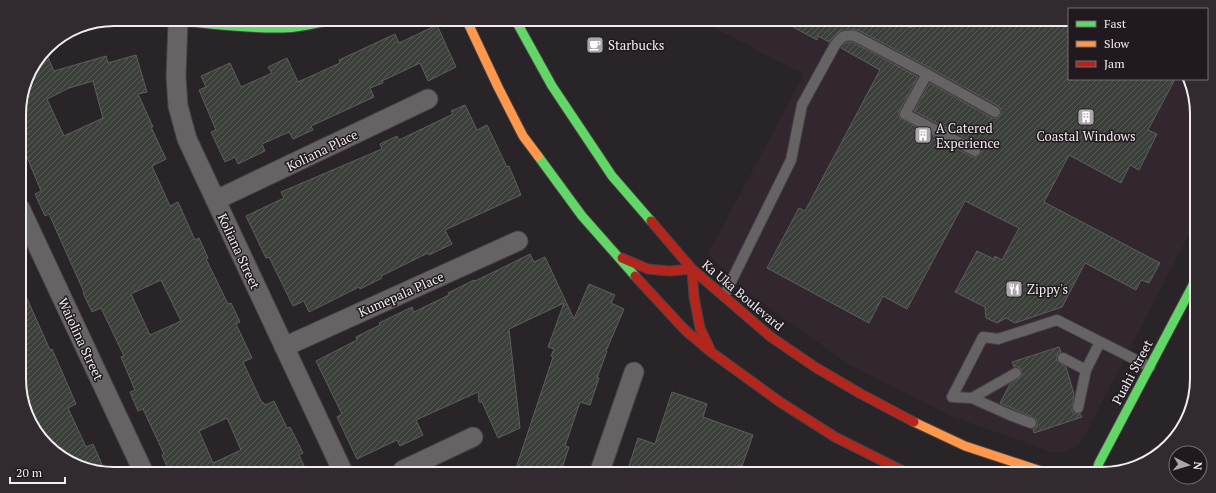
<svg xmlns="http://www.w3.org/2000/svg" width="1216" height="493" font-family="'PT Serif',serif">
<defs>
<pattern id="building-hatch" width="6" height="6" patternUnits="userSpaceOnUse"><rect width="6" height="6" fill="#3b403a"/><path d="M-1 1l2-2M0 6l6-6M5 7l2-2" fill="none" stroke="#585c57"/></pattern>
</defs>
<rect width="100%" height="100%" fill="#282427"/>
<path fill="#32262f" d="M702 22 1069 24V79H1186L1196 102 1194 225 1082 441 1073 448 1063 452H1052L953 417 848 364 747 292 708 254 804 74Z"/>
<path fill="url(#building-hatch)" stroke="#5f5e5f" fill-rule="evenodd" d="M784 22 902 23 911 28 914 23 1069 24V79H1175L1148 130 1157 134 1139 170 1130 165 1121 183 1069 155 1044 202 1160 263 1149 283 1141 280 1136 290 1085 263 1062 307 1015 323 1006 318 997 323 986 318 985 307 955 292 977 251 994 259 995 256 1002 260 1019 228 965 201 907 309 883 296 869 323 767 268 799 208 805 211 880 70 841 48 845 43 849 42H853L918 77 899 111V115L900 118 972 157H976L981 154V150L978 145 914 111 930 83 992 118H998L1000 115 1001 112V109L998 106 930 68 858 30 848 29 841 31 835 35 829 42 818 36 817 40Z
M437 25 456 67 428 81 420 63 382 81 383 83 370 88 374 97 311 126 313 130 293 139 289 132 262 144 265 151 238 164 235 157 225 162 211 132 216 130 199 90 206 87 201 76 230 63 241 87 272 73 268 67 287 58 298 82 340 63 339 60 395 34 399 43Z
M45 51 54 71 106 56 108 63 136 55 147 92 138 94 153 127H151L166 159 152 166 170 206 178 202 195 240 199 238 208 258 206 259 228 304 231 303 240 322 236 324 252 358 243 362 262 403 263 402 265 405 274 401 287 428 290 427 303 453 299 455 306 470 168 469 162 455 164 454 143 409 138 411 130 392 135 390 121 357 124 356 101 308 92 312 83 293 84 292 49 214 45 216 35 194 41 191 24 150 19 152V108L29 72ZM93 81 103 118 64 136 47 99 69 88ZM161 280 181 321 150 335 131 294ZM227 418 241 450 213 463 199 431Z
M465 105 477 130 487 125 507 167 509 166 521 195 445 230 452 244 429 255 428 253 381 276 382 278 360 289 359 287 309 312 304 301 293 306 269 257 266 258 246 216 284 198 281 192 382 149 380 144 397 136 399 140 453 114 451 111Z
M530 254 534 262 545 257 574 319 589 284 615 295 611 303 624 309 606 351H607L597 378H599L590 405 580 402 565 446 569 447 561 471H515L553 357 551 356 554 349 548 347 564 303 509 329 520 428 498 438 482 402H479L478 392 416 420 423 435 400 446 397 440 357 459 337 417 342 414 316 361 357 340 356 337 380 325 379 323 412 307 414 312 449 295 448 293 474 280 475 281 506 266Z
M20 283 50 350 52 349 76 404 68 408 86 447 93 444 104 469H83L42 441 21 397Z
M1059 347 1061 352 1057 355V361L1066 367 1074 394 1072 410 1073 413 1076 414H1080L1082 417 1034 433 1033 429 1037 426V422L1036 419 1000 403 1010 384 1022 376V373L1021 369 1019 367H1014L1012 362Z
M672 392 707 404 703 417 753 435 742 466 738 465 736 472H647L629 466 638 438 655 444Z"/>
<g fill="none" stroke-linecap="round" stroke-linejoin="round">
<g stroke="#464245" stroke-width="12">
<path id="lane" d="M927 74 905 114 975 151
M724 296 791 160 802 105 835 45C841 37 844 34 855 36L927 74 995 112
M1063 358 1086 370
M972 398 1016 373
M1078 408 1086 370 1100 342
M1031 423 1010 415 972 398 952 397 983 337 998 339 1057 320 1150 367"/>
</g>
<g stroke="#464245" stroke-width="21">
<path id="street" d="M178 21 176 77 178 106 187 139 342 470
M216 200 428 99
M20 208 142 469
M284 347 518 241
M403 470 473 437
M600 471 634 372"/>
</g>
<g stroke="#464245" stroke-width="11">
<path id="fast" d="M158 19C199 22 241 29 283 28 299 28 315 24 331 20
M516 21 552 86 612 176 651 221
M538 156 582 216 635 276
M1096 474 1099 463 1194 283"/>
</g>
<g stroke="#464245" stroke-width="11">
<path id="slow" d="M467 21 498 87 523 136 538 156
M914 422 965 446 1050 474"/>
</g>
<g stroke="#464245" stroke-width="11">
<path id="jam" d="M651 221 692 269 771 337 815 367 861 394 914 422
M622 258 648 269 669 271 692 269
M692 269 694 297 700 328 710 349
M635 276 685 330 711 352 780 402 835 437 907 473"/>
</g>
<use href="#lane" stroke="#666365" stroke-width="10"/>
<use href="#street" stroke="#666365" stroke-width="19"/>
<use href="#fast" stroke="#63d668" stroke-width="9"/>
<use href="#slow" stroke="#ff974d" stroke-width="9"/>
<use href="#jam" stroke="#b3261e" stroke-width="9"/>
</g>
<defs>
<g id="cafe-square" transform="scale(0.9)"><rect x="-9" y="-9" width="18" height="18" rx="4" fill="#aba6aa" stroke="#20191e"/><path d="M-5.5-4.5H6V0H3Q3 3.5 0 3.5H-2.5Q-5.5 3.5-5.5 0ZM3-3.2v2h1.7v-2ZM-6 4.5H4V6H-6Z" fill="#fff"/></g>
<g id="building-square" transform="scale(0.9)"><rect x="-9" y="-9" width="18" height="18" rx="4" fill="#aba6aa" stroke="#20191e"/><path d="M-4-6H4V6H1V3H-1V6H-4ZM-2.5-4.3h1.7v1.8h-1.7ZM.8-4.3h1.7v1.8H.8ZM-2.5-1h1.7V.8h-1.7ZM.8-1h1.7V.8H.8Z" fill="#fff"/></g>
<g id="restaurant-square" transform="scale(0.9)"><rect x="-9" y="-9" width="18" height="18" rx="4" fill="#aba6aa" stroke="#20191e"/><path d="M-5-6h1v4h1v-4h1v4h1v-4h1v5L-1.5 .5V6h-2V.5L-5-1ZM5-6V6H3V1.5H1.5Q1.5-4 5-6Z" fill="#fff"/></g>
</defs>
<g fill-rule="evenodd">
<use href="#cafe-square" x="595" y="45"/>
<use href="#building-square" x="1086" y="117"/>
<use href="#building-square" x="923" y="135"/>
<use href="#restaurant-square" x="1014" y="289"/>
</g>
<g text-anchor="middle" dominant-baseline="central" stroke-width="3" stroke-linejoin="round" paint-order="stroke">
<g font-size="13" fill="#f1ecf0" stroke="#20191e" text-anchor="start">
<text x="608" y="45">Starbucks</text>
<text x="936" y="128">A Catered<tspan x="936" dy="15">Experience</tspan></text>
<text x="1086" y="136" text-anchor="middle">Coastal Windows</text>
<text x="1027" y="289">Zippy's</text>
</g>
<g font-size="13" fill="#f1ecf0" stroke="#20191e">
<text transform="translate(322 150) rotate(-26)">Koliana Place</text>
<text transform="translate(239 251) rotate(65)">Koliana Street</text>
<text transform="translate(401 294) rotate(-24)">Kumepala Place</text>
<text transform="translate(743 295) rotate(40)">Ka Uka Boulevard</text>
<text transform="translate(81 339) rotate(65)">Waiolina Street</text>
<text transform="translate(1132 372) rotate(-62)">Puahi Street</text>
</g>
</g>
<path d="M0 0H1216V493H0ZM114 26H1102A88 88 0 0 1 1190 114V379A88 88 0 0 1 1102 467H114A88 88 0 0 1 26 379V114A88 88 0 0 1 114 26Z" fill="#312a2f" fill-rule="evenodd"/>
<path fill="none" stroke="#f1ecf0" stroke-width="2" d="M114 26H1102A88 88 0 0 1 1190 114V379A88 88 0 0 1 1102 467H114A88 88 0 0 1 26 379V114A88 88 0 0 1 114 26Z"/>
<rect x="1068" y="8" width="140" height="72" fill="#20191e" stroke="#746d72"/>
<rect x="1076" y="21" width="20" height="6" fill="#63d668" stroke="#746d72"/>
<text x="1104" y="28" font-size="12" fill="#f1ecf0">Fast</text>
<rect x="1076" y="41" width="20" height="6" fill="#ff974d" stroke="#746d72"/>
<text x="1104" y="48" font-size="12" fill="#f1ecf0">Slow</text>
<rect x="1076" y="61" width="20" height="6" fill="#b3261e" stroke="#746d72"/>
<text x="1104" y="68" font-size="12" fill="#f1ecf0">Jam</text>
<g transform="translate(1188 465) rotate(95)"><circle r="19" fill="#20191e" stroke="#746d72"/>
<path d="M0-3L7 15L0 10L-7 15Z" fill="#aba6aa"/>
<text y="-6" font-size="11" font-weight="bold" text-anchor="middle" fill="#f1ecf0">N</text>
</g>
<path d="M10 477v6h55v-6" fill="none" stroke="#f1ecf0" stroke-width="2"/>
<text x="16" y="477" font-size="12" fill="#f1ecf0" stroke="#20191e" stroke-width="3" paint-order="stroke">20 m</text>
</svg>
